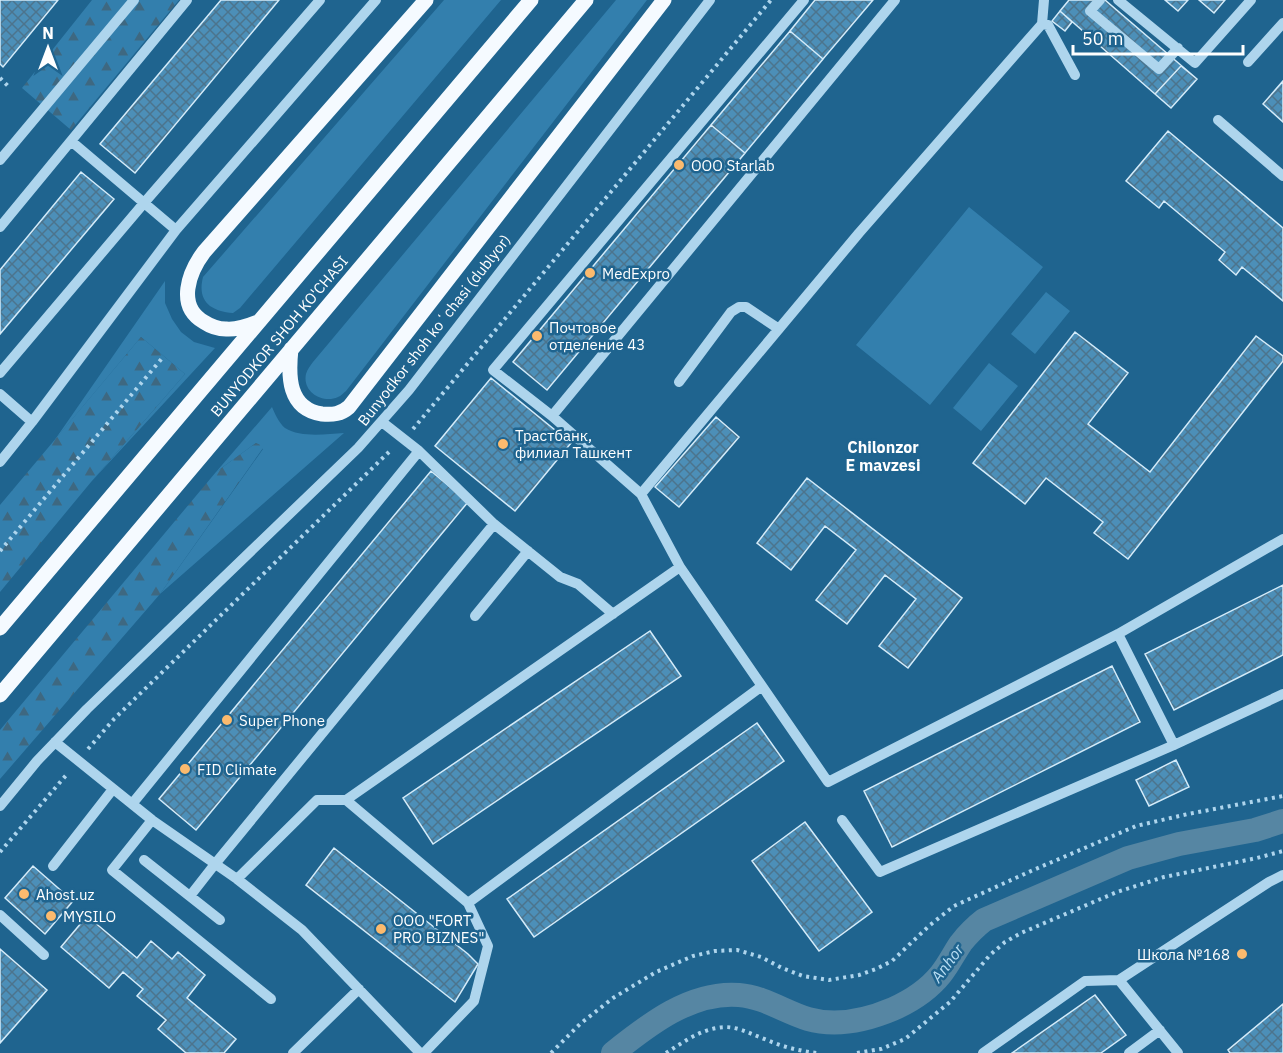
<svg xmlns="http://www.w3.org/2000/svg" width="1283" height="1053" font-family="'IBM Plex Sans',sans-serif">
<defs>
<pattern id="forest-firs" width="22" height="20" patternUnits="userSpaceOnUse" patternTransform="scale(1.5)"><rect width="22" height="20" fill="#337fad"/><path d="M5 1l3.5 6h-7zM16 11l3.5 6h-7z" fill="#3e6881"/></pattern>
<pattern id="building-cross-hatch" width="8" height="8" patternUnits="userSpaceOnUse" patternTransform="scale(1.5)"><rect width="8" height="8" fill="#4c8fb8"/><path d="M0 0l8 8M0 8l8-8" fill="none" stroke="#4c748d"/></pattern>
</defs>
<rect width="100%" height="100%" fill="#1f648f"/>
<path fill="#337fad" d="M444 0H501L240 308 233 313C210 311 197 301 203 277Z
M616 0H647L346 391C343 393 341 396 338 397 323 404 302 392 306 374 307 370 310 366 313 362Z
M969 207 1043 267 930 405 856 345Z
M165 281V303L172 319 181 332 194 342 215 348 91 482 185 374 141 337 54 441Z
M1046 292 1070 311 1035 354 1011 334Z
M989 363 1018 386 981 431 953 408Z
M272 407C275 414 279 423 285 428 301 438 326 434 344 433L160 594 263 449 256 443 216 472Z"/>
<path fill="url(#forest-firs)" d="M92 0H179L71 130 22 88Z
M141 337 185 374 91 482 0 592V505Z
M256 443 261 445 263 448 160 594 0 779V730L216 472Z"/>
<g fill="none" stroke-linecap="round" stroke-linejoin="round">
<path stroke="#5686a3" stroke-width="24" d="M613 1053C648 1025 691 991 739 995 764 997 785 1012 808 1019 836 1027 867 1020 893 1009 911 1001 929 989 941 974 949 964 954 953 961 943 968 934 975 927 984 920L1128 858 1179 844 1255 830 1283 821"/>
</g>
<path fill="url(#building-cross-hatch)" stroke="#d4ebf9" stroke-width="1.5" d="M0 0H58L3 67 0 64Z
M221 0H279L135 173 100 144Z
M815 0H873L823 59 790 31Z
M1069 0H1105L1197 79 1171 108 1060 11Z
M1165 0H1188L1178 11Z
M1199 0H1225L1214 13Z
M1060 11 1072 22 1065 31 1052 21Z
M790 31 823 59 745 153 711 125Z
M1181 66 1197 79 1171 108 1155 94Z
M1283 81V122L1263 104Z
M711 125 745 153 547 390 513 362Z
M1168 131 1283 228V301L1242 267 1236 275 1219 260 1225 252 1164 201 1159 208 1126 181Z
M81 172 114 199 0 334V270Z
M1075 332 1128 373 1088 424 1150 472 1256 336 1283 356V361L1128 559 1094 533 1103 522 1046 478 1025 504 973 463Z
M491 378 571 443 515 511 435 446Z
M716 417 739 437 679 507 655 487Z
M431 471 468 502 196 830 159 799Z
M807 478 962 598 908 668 879 646 916 599 885 575 847 624 816 600 856 550 825 526 791 570 757 543Z
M1283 585V655L1174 710 1145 654Z
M650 631 681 676 433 844 403 798Z
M1112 666 1140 722 892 847 864 791Z
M757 723 784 761 534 937 507 899Z
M1176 760 1189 787 1149 806 1136 780Z
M805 822 872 912 819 951 752 861Z
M334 848 468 954 478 964 455 1002 306 885Z
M33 866 73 901 45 934 5 898Z
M87 916 137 958 151 941 172 959 178 952 205 975 187 998 236 1039 224 1053H186L158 1029 166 1020 137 996 143 989 123 972 109 988 61 947Z
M0 949 47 990 0 1043Z
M1095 995 1126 1035 1101 1053H1012Z
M1283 1004V1053H1230L1228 1050Z"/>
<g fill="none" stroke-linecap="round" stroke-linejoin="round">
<path stroke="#aed5ed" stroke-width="4" stroke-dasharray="3 4.5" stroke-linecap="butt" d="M0 78 9 87
M413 429 771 0
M0 551 164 356
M88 749 114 719 392 449
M0 852 68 773
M551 1053 580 1024 613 998 656 972 693 956 715 951 737 950 761 957 782 968 803 976 829 980 859 975 876 969 892 961 930 925 954 906 1031 871 1136 826 1188 814 1283 796
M666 1053C682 1043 698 1031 717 1028 735 1024 750 1034 767 1040 783 1047 800 1051 817 1053
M857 1053 881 1049 905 1039 950 1002 990 955 1005 942 1021 933 1117 892 1164 877 1257 858 1283 851"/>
<path stroke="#aed5ed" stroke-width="10" d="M1100 0 1090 11 1159 69 1178 48
M1118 0 1195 63 1251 0
M1042 24 1048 25 1075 75
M1248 62 1283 23
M1218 120 1283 176
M71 141 176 230
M0 160 134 0
M0 227 187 0
M0 373 144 203 320 0
M679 382 731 312 739 307H746L779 329
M0 394 32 422
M552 416 895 0
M382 422 419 451
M0 462 32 422 176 230 376 0
M641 494 859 233 1042 24 1044 0
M680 567 641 494 552 416 493 370 804 0
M475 616 528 551
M1118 634 1174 745
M55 742 152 820 237 879 302 930 420 1053
M346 800 468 903 488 946 474 1001 424 1053
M132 804 419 451 494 524 560 577 578 584 613 614
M0 806 37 761 87 709 358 448 409 390 710 0
M152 820 112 870 271 999
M842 820 880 872 1174 745 1283 694
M144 860 220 920
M53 866 113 789
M237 879 317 800H346L680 567 828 782 1118 634 1283 539
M190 896 215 864 494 524
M468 903 762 686
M0 915 44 955
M1119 980 1178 1053
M293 1053 359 989
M983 1053 1085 981 1119 980 1269 882 1283 875
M1129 1053 1160 1030"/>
<path stroke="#f5faff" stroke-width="15" d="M258 322C248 326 237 330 226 329 218 329 210 326 204 322 176 306 189 272 204 252L426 0
M291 349C288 376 288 409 322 414 333 415 341 414 349 407L664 0
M0 628 531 0
M0 695 586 0"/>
</g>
<g fill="#fbba6e" stroke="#1f648f" stroke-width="2">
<circle cx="679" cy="165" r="6"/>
<circle cx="590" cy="273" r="6"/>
<circle cx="537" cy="336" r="6"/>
<circle cx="503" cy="444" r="6"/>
<circle cx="227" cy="720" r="6"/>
<circle cx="185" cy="769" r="6"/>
<circle cx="24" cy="894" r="6"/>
<circle cx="51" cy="916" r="6"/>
<circle cx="381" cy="929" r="6"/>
<circle cx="1242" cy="954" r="6"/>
</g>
<g text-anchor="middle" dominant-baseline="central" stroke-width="5" stroke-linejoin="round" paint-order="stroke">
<g font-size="15" fill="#fff" stroke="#1f648f" text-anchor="start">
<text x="691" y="165">ООО Starlab</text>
<text x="602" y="273">MedExpro</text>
<text x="549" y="327">Почтовое<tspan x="549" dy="17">отделение 43</tspan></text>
<text x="515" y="435">Трастбанк,<tspan x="515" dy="17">филиал Ташкент</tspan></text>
<text x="239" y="720">Super Phone</text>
<text x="197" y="769">FID Climate</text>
<text x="36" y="894">Ahost.uz</text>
<text x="63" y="916">MYSILO</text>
<text x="393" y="920">OOO "FORT<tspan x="393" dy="17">PRO BIZNES"</tspan></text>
<text x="1230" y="954" text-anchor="end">Школа №168</text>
</g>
<g font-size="15" fill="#fff" stroke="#1f648f">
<text transform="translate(434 330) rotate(-52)">Bunyodkor shoh koʻchasi (dublyor)</text>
<text transform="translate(279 336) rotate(-50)">BUNYODKOR SHOH KO'CHASI</text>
</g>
<g font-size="16" font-weight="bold" fill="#fff" stroke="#1f648f">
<text x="883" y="447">Chilonzor<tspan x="883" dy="18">E mavzesi</tspan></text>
</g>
<g font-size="16" font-style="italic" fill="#badff4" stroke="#1f648f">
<text transform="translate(947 963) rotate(-53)">Anhor</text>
</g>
</g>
<g transform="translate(48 48)" stroke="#1f648f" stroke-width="4.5" paint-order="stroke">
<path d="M0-4.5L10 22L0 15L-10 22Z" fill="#ffffff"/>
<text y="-9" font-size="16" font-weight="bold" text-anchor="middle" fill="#ffffff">N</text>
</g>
<path d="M1073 45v9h170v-9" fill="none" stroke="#ffffff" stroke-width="3"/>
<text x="1082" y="45" font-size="18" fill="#ffffff" stroke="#1f648f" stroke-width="4.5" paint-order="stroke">50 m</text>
</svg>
